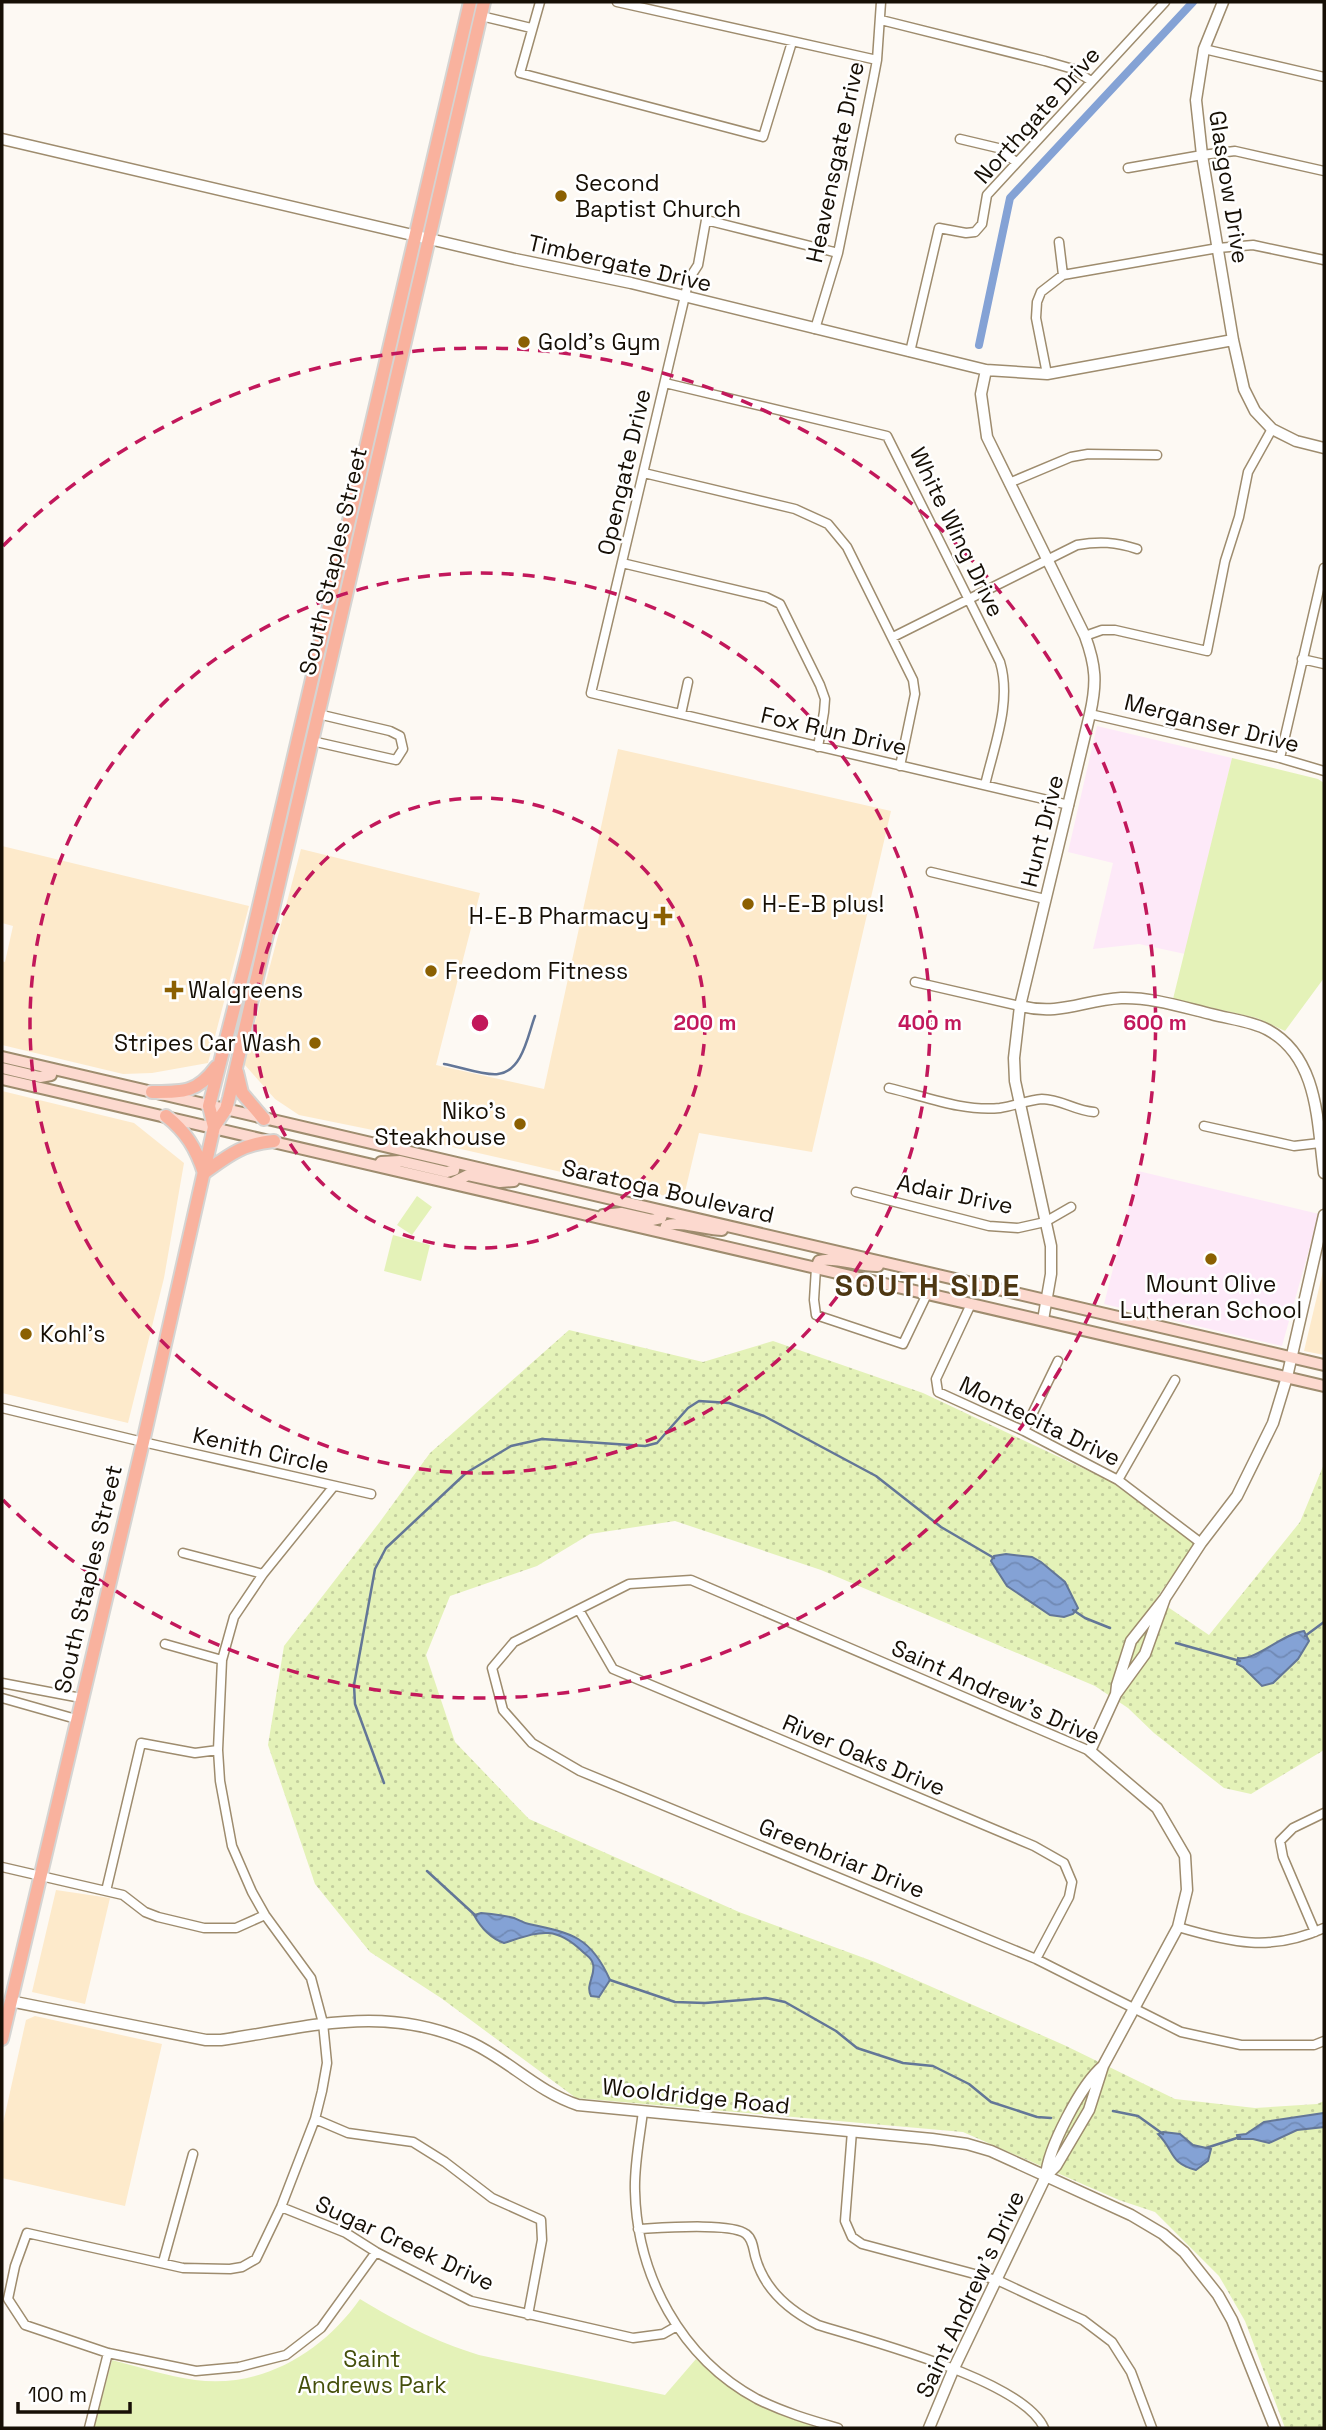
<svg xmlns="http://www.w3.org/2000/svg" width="1326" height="2430" font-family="'Space Grotesk',sans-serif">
<defs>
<pattern id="grass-dots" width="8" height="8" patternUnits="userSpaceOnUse" patternTransform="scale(1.75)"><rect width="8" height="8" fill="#e4f2b8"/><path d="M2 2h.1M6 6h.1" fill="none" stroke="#c3ce9d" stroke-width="1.8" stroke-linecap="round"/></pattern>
<pattern id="water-waves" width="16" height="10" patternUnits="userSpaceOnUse" patternTransform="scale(1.75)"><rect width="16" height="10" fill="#84a2d5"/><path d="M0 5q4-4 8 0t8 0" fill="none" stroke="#718ab5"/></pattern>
</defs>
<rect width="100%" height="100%" fill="#fdf9f3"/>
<path fill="#fdeacb" d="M618 749 891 811 812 1152 699 1133 683 1200 417 1139 299 1115 275 1099 244 1064 301 849 480 893 436 1065 544 1089Z
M2 846 249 906 208 1063 152 1073 123 1074 2 1045V961L5 962 13 926 2 923Z
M2 1091 134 1123 184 1163 164 1278 128 1423 2 1393Z
M1324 1267V1355L1304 1351Z
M56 1890 110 1898 85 2004 32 1992Z
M35 2016 162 2044 125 2206 2 2178V2128L26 2020Z"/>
<path fill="#fde9f8" d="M1097 726 1232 758 1185 954 1139 944 1093 949 1113 863 1068 852Z
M1138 1171 1319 1214 1282 1346 1104 1304Z"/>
<path fill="url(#grass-dots)" d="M569 1330 703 1362 773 1341 923 1393 1110 1481 1195 1543 1156 1599 1209 1635 1300 1522 1324 1464V1750L1251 1794 1224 1788 1154 1733 1128 1708 1095 1686 821 1570 675 1521 590 1534 537 1566 450 1596 426 1655 455 1742 529 1819 739 1912 875 1962 1064 2045 1175 2099 1255 2108 1317 2104 1324 2101V2428H1285L1245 2321 1219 2276 1155 2212 1119 2200 963 2132 576 2098 441 1998 370 1952 315 1884 268 1745 284 1646 379 1523 430 1453Z"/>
<path fill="#e4f2b8" d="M1232 758 1318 779 1324 783V978L1285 1031 1257 1018 1173 999Z
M417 1196 432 1207 412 1235 397 1225Z
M393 1235 430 1245 421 1281 384 1271Z
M360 2299C400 2323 434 2341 479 2355L665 2395 696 2359C735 2393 770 2413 819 2428H94L112 2360C139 2367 167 2376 195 2380 262 2389 323 2352 360 2299Z"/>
<path fill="url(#water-waves)" stroke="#637697" stroke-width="2" d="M1006 1554 1032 1557 1041 1562 1065 1582 1078 1608 1073 1614 1064 1617 1050 1615 1007 1586 991 1561 994 1556Z
M1304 1631 1309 1641 1298 1659 1273 1683 1262 1686 1243 1667 1237 1664 1238 1658C1256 1661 1282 1634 1304 1631Z
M481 1913C491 1914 503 1915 514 1918 519 1920 523 1923 529 1924 572 1933 591 1937 610 1980L599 1997 591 1996C585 1985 596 1975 593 1964 592 1958 587 1956 583 1952 554 1924 539 1932 504 1943 490 1938 481 1928 474 1915Z
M1324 2113V2127L1297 2130 1269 2143 1253 2139H1238L1237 2135 1246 2134 1264 2122Z
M1163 2132 1180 2134 1193 2145 1211 2149 1208 2161 1196 2170C1169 2163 1175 2151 1158 2134Z"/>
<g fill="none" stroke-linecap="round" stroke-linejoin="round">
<path stroke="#637697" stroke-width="2.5" d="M444 1064C458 1066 484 1076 498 1074 523 1071 528 1034 535 1016
M1073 1610 1085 1618 1110 1628
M1305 1636 1324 1622
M1176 1643 1240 1661
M384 1783 355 1704 354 1685 375 1569 386 1548 466 1473 511 1446 542 1439 645 1446 657 1443 688 1408 699 1401 729 1403 764 1416 876 1476 941 1527 994 1558
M427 1871 476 1916
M610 1980 675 2002 705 2003 766 1998 785 2002 836 2031 857 2048 903 2063 933 2066 969 2084 991 2102 1037 2117 1051 2118
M1113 2111 1138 2116 1163 2134
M1206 2148 1240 2137"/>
<path stroke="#84a2d5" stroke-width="8" d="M979 345 1010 198 1193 2"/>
<g stroke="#9e8c6e" stroke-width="11">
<path id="minor" d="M540 2 520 73 763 137 792 42
M617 2 877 60
M481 16 531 28
M881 20 1045 61 1073 69 1091 81
M1204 49 1324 77
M960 139 998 148 1016 162
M1128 168 1202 155 1235 151 1324 171
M1059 242 1063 275
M838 253 706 220 698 265 689 279 591 693 1069 805
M815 329 838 253 873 81 877 60 881 2
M910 352 939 228 966 233 975 232 982 224 987 195 1165 2
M1047 374 1036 318 1037 302 1041 292 1063 275 1218 248 1253 245 1324 260
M665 383 887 436 1000 662C1012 702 994 746 985 785
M644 473 795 509 828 524 847 547 913 680 915 694 900 766
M1009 483 1071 457 1088 454 1157 455
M622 563 766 597 780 604 820 685 825 699 824 712 818 747
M1085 636 1102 630H1115L1207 651 1225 561 1239 517 1248 472 1272 429
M893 637 1077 545C1099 541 1116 542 1137 549
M1302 659 1324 664
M681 714 688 682
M1090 714 1280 758 1324 771
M312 741 396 760 403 749 400 736 390 731 318 714
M1280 758 1324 568
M931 872 1045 899
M915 982 1020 1006
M889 1088C924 1096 963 1112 1000 1108 1014 1106 1028 1100 1042 1099 1061 1099 1075 1111 1094 1112
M1204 1126 1294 1146 1320 1143
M856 1192 989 1226 1018 1228 1045 1222 1071 1207
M816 1268 814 1300 816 1315 903 1344 927 1294
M971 1304 936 1379 938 1392 1024 1431 1118 1480 1201 1543
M2 1408 143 1442 371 1494
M1024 1431 1058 1361
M1118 1480 1175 1380
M334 1486 263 1574 234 1617 222 1660 218 1750 220 1781 232 1846 252 1892 265 1915 311 1978 323 2023 327 2063 322 2091 315 2119 281 2207 256 2259 242 2267 230 2269 183 2268 27 2233 15 2266 8 2299 25 2325 108 2353 196 2371 239 2367 286 2355 321 2328 376 2252
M183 1553 263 1574
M579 1610 613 1669 1034 1846 1064 1863 1072 1882 1069 1897 1036 1959
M165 1644 222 1660
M2 1683 81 1698
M2 1698 76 1719
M1090 1751 691 1580 629 1584 514 1642 492 1668 503 1710 532 1743 580 1771 1036 1959 1181 2032 1241 2045H1314L1324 2041
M2 1867 123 1895 145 1912 158 1917 204 1928H236L265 1915
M106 1891 141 1743 195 1753 218 1750
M1178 1927C1232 1943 1271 1952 1324 1928
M1315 1932 1283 1857 1280 1841 1293 1828 1324 1813
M643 2111C640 2137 634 2165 635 2191 637 2276 681 2358 757 2399 783 2412 810 2420 838 2428
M315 2119 348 2133 413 2142 445 2162 492 2198 541 2220 542 2240 528 2315
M852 2131 845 2221 852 2237 862 2244 997 2280 1083 2320 1112 2342 1131 2372 1152 2428
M281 2207 346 2233 376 2252 471 2301 633 2338 663 2334 677 2326
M638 2229C659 2228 731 2222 746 2234 754 2240 753 2251 756 2259 765 2290 790 2311 818 2325 869 2341 1023 2380 1044 2428
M163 2262 193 2154
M89 2428 108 2353"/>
</g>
<g stroke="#9e8c6e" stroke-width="13">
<path id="tertiary" d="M1223 2 1204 49 1196 100 1202 155 1233 340 1244 389 1255 411 1272 429 1296 441 1324 448
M2 139 515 259 631 283 986 370 1047 374 1233 340
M986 370 981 394 987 437 1085 636C1096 666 1097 683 1090 714L1020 1006 1014 1058 1015 1081 1051 1246V1274L1043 1320
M1020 1006C1061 1016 1083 1000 1121 998 1151 997 1182 1007 1211 1014 1229 1019 1252 1021 1268 1030 1319 1058 1317 1123 1324 1173
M1116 1694 1117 1685 1131 1641 1165 1598 1201 1543 1237 1496 1273 1423 1287 1377 1324 1215
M10 2001 206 2040H221C311 2027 385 2003 472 2043 510 2061 538 2092 578 2105L932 2139 967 2144 991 2151 1131 2215 1163 2234 1184 2252 1218 2295 1232 2320 1275 2428
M1046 2176C1048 2148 1081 2085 1103 2066
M929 2428 954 2368 1046 2176 1056 2166 1089 2110 1103 2066 1178 1927 1187 1890 1185 1856 1157 1808 1090 1751 1116 1694 1145 1654 1165 1598"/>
</g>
<g stroke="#9e8c6e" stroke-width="14">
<path id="secondary" d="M2 1057 1324 1365
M2 1068 40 1077 51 1075 52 1069
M2 1079 1324 1386
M381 1162 400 1161 447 1172 454 1170 455 1163
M452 1183 468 1175 500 1182 514 1181
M603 1215 621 1213 652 1220 661 1218 663 1212
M664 1232 666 1226C679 1220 706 1230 722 1230
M816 1268 819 1261C833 1256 861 1267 878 1266"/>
</g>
<g stroke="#d5d4d2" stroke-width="16">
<path id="primary" d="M237 1072 242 1093 264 1119
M152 1092C183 1092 197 1093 216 1067
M166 1116C186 1132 196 1148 204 1173
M214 1127 209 1106 248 953 470 2
M204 1173C229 1155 242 1144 274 1141
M2 2039 143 1442 214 1127 226 1109 229 1098 484 2"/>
</g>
<use href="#minor" stroke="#fff" stroke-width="8"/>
<use href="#tertiary" stroke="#fff" stroke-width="10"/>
<use href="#secondary" stroke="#fcd9cf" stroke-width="10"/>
<use href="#primary" stroke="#f9b29e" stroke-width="12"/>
</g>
<g fill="none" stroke="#c2185b" stroke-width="3.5" stroke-dasharray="12 9">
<circle cx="480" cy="1023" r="225"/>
<circle cx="480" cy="1023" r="450"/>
<path d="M3 546A675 675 0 1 1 3 1500"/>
</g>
<g fill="#8b6002" stroke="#fff" stroke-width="2.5">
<circle cx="561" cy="196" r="7"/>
<circle cx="524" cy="342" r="7"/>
<circle cx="748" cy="904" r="7"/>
<path d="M659.5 905.5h7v7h7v7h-7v7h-7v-7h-7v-7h7z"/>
<circle cx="431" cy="971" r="7"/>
<path d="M170.5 979.5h7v7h7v7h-7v7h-7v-7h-7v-7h7z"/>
<circle cx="315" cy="1043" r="7"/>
<circle cx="520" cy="1124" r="7"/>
<circle cx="1211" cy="1259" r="7"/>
<circle cx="26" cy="1334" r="7"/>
</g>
<g text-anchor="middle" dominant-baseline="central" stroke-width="5" stroke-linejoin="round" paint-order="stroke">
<g font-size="23" fill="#160f05" stroke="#fff">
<text transform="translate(1037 115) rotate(-48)">Northgate Drive</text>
<text transform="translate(835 162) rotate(-78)">Heavensgate Drive</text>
<text transform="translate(1229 187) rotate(81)">Glasgow Drive</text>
<text transform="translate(620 263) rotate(13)">Timbergate Drive</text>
<text transform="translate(624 472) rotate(-77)">Opengate Drive</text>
<text transform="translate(957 532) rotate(64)">White Wing Drive</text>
<text transform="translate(333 561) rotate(-77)">South Staples Street</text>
<text transform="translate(1212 723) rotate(14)">Merganser Drive</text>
<text transform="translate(834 731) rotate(13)">Fox Run Drive</text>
<text transform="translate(1042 831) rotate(-76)">Hunt Drive</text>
<text transform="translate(668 1191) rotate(13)">Saratoga Boulevard</text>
<text transform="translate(955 1194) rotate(12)">Adair Drive</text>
<text transform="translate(1040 1421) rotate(26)">Montecita Drive</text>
<text transform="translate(261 1450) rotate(13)">Kenith Circle</text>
<text transform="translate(88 1579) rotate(-77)">South Staples Street</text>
<text transform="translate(996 1692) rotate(24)">Saint Andrew's Drive</text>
<text transform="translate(864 1755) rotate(23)">River Oaks Drive</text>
<text transform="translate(842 1858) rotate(22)">Greenbriar Drive</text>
<text transform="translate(696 2096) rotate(6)">Wooldridge Road</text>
<text transform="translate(405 2243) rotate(25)">Sugar Creek Drive</text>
<text transform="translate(970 2294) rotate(-65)">Saint Andrew's Drive</text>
</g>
<g font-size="23" fill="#160f05" stroke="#fff" text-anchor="start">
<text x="575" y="183">Second<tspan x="575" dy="26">Baptist Church</tspan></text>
<text x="538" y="342">Gold's Gym</text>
<text x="762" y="904">H-E-B plus!</text>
<text x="649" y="916" text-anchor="end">H-E-B Pharmacy</text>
<text x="445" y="971">Freedom Fitness</text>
<text x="188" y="990">Walgreens</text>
<text x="301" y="1043" text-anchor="end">Stripes Car Wash</text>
<text x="506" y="1111" text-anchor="end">Niko's<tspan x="506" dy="26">Steakhouse</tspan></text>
<text x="1211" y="1284" text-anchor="middle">Mount Olive<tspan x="1211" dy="26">Lutheran School</tspan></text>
<text x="40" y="1334">Kohl's</text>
</g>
<g font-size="23" fill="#444f0a" stroke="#fff">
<text x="372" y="2359">Saint<tspan x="372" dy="26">Andrews Park</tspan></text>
</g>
<g font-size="30" font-weight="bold" letter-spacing="2" fill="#4d3713" stroke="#fff">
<text x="928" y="1285">SOUTH SIDE</text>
</g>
</g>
<circle cx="480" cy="1023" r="10" fill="#c2185b" stroke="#fff" stroke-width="3.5"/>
<g font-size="21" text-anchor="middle" font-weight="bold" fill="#c2185b" stroke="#fff" stroke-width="5" stroke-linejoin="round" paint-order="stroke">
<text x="705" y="1030">200 m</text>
<text x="930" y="1030">400 m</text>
<text x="1155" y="1030">600 m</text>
</g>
<rect width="1326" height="2430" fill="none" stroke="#160f05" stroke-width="7"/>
<path d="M18 2402v10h112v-10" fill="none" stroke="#160f05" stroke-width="3.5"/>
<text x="28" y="2402" font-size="21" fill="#160f05" stroke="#ffffff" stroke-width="5" paint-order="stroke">100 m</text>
</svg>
